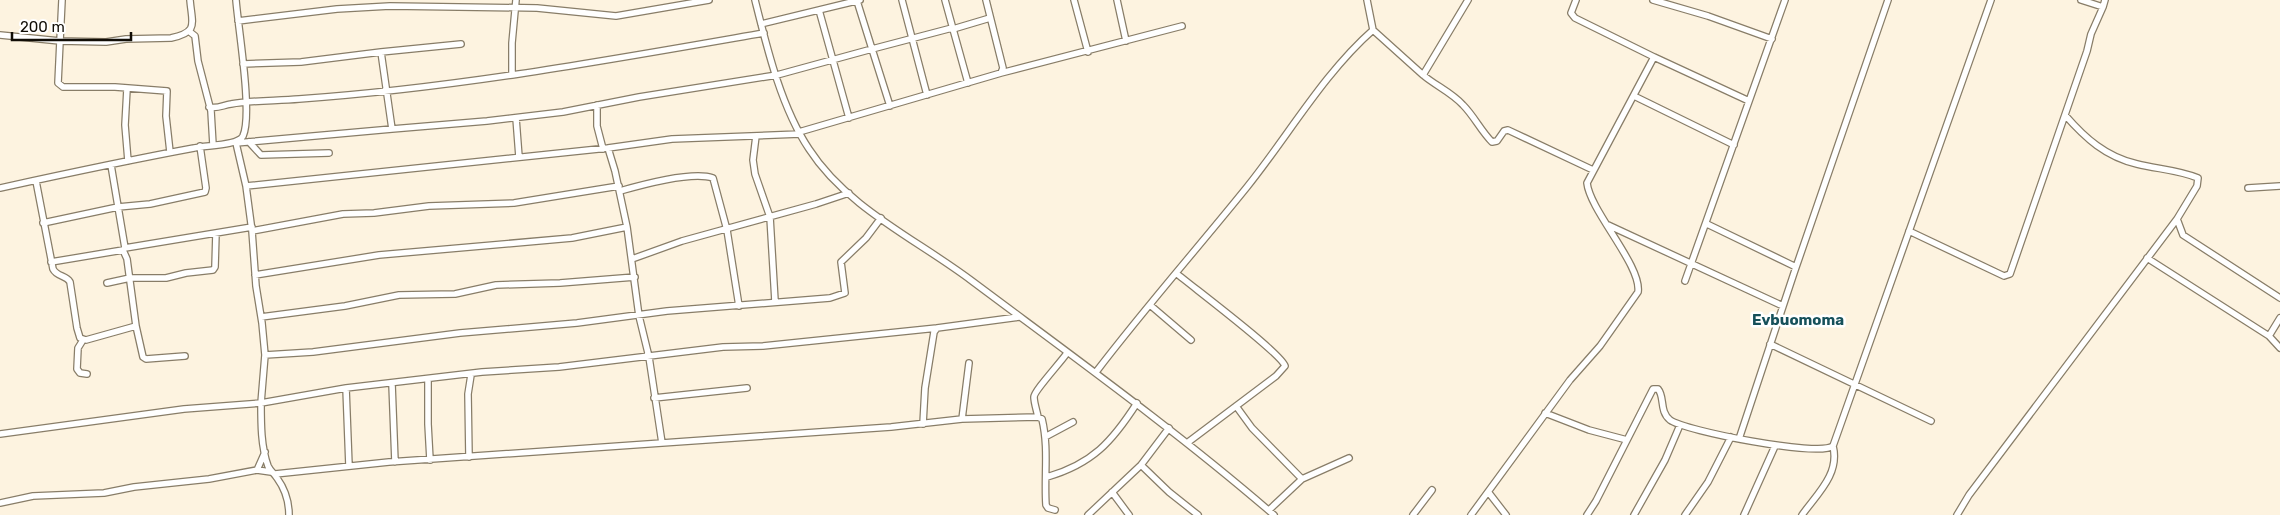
<svg xmlns="http://www.w3.org/2000/svg" width="2280" height="515" font-family="Rubik,sans-serif">
<rect width="100%" height="100%" fill="#fdf3e0"/>
<g fill="none" stroke-linecap="round" stroke-linejoin="round">
<g stroke="#887d68" stroke-width="8">
<path id="minor" d="M62 0 60 41 106 42 126 39 171 38C199 32 192 24 190 0
M755 0C767 48 781 107 809 149 847 208 918 240 972 281 1075 358 1178 432 1274 515
M902 0 927 95
M945 0 953 29 990 18
M1074 0 1088 52
M1117 0 1126 41
M1576 0 1571 13 1575 18 1654 57 1749 101
M1653 0 1708 16 1772 39
M2081 0 2103 7 2105 0
M819 10 849 118
M238 21 337 9 390 6 537 8 616 16 709 0
M761 24 860 0
M953 29 968 83
M1373 30 1423 75 1468 0
M190 32 195 36 198 61 211 111 213 145
M0 35 60 41 58 83 63 87H115L167 91 166 116 170 152
M461 44 381 52 392 129 487 121 563 112 639 97 777 75 872 49 857 1
M243 64 301 62 381 52
M1001 73 1182 26
M512 74V43L516 0
M1423 75C1436 86 1451 92 1463 105 1474 116 1481 131 1492 142L1497 141 1504 131 1508 130 1593 170
M127 89 125 125 128 161
M1634 96 1734 145
M597 105V126L603 149
M890 106 872 49 952 28
M209 107C218 109 223 105 231 104 253 100 277 101 299 99 455 88 609 60 764 33
M2065 115C2085 138 2106 157 2137 164 2157 169 2179 170 2198 178L2197 186 2177 219 2183 235 2280 298
M516 118 519 157
M799 132 1001 73 1003 68 986 0
M756 136 753 160 755 174 770 217 775 301
M249 142 261 155 329 153
M608 148 672 139 800 134
M111 165 125 248 123 250 127 259 136 326 143 357 146 359 185 356
M36 181 53 269C57 277 66 275 70 282L77 328 80 338 86 340 136 326
M246 186 608 148 615 171 627 227 639 316 649 357 662 443 891 427 962 419 1038 417 1042 419C1049 448 1044 476 1046 505L1048 508 1055 510
M0 188C64 174 129 160 194 148 205 145 238 146 243 136 253 114 238 27 236 0
M2248 188 2280 186
M620 191C641 185 693 171 713 178L727 230 739 306
M43 223 118 207 150 204 205 192 206 188 200 146
M1707 224 1796 267
M1608 225 1783 306
M252 231 343 214 374 213 429 206 514 203 619 186
M1909 231 2004 276 2010 274 2087 51 2091 34 2103 7
M125 248 252 227
M2147 258 2269 336 2280 348
M632 259 682 241 816 204 849 193
M51 262 123 250
M1176 273C1194 288 1281 353 1285 366L1276 376 1187 443
M255 275 379 255 572 238 627 227
M1685 281 1785 0
M107 283 130 278H166L186 273 213 270 215 267 216 233
M1150 305 1191 340
M261 317 345 306 399 295 455 294 496 285 560 283 635 277
M2269 336 2280 318
M83 340 78 348 77 369 80 373 87 374
M1770 344 1931 421
M265 355 313 352 460 333 577 323 667 311 830 298 845 293 841 262 866 238 881 218
M1096 372C1144 309 1197 249 1247 187 1288 136 1324 73 1373 30L1367 0
M428 380V424L430 460
M392 384 395 462
M346 388 349 466
M654 398 747 388
M1236 406 1252 428 1302 479
M1545 413 1589 430 1627 440
M1038 417C1037 411 1034 403 1034 397 1034 391 1061 362 1067 353
M962 419 969 363
M923 424 925 388 934 332 937 328 1019 317
M0 434 184 409 261 403 265 355 262 323 256 286 252 231 246 186 236 143 392 129
M1045 437 1073 422
M1739 439 1794 273 1888 0
M469 457 468 394 471 375
M1141 465 1169 492 1198 515
M257 470 265 452
M275 474 389 462 662 443
M1047 477C1092 464 1112 442 1137 403
M1112 492 1129 515
M1489 493 1506 515
M0 503 33 496 104 493 134 487 209 479 257 470 271 472
M1269 510 1302 479 1349 458
M289 515C289 502 285 489 277 478 274 473 271 472 268 466 261 447 261 424 261 403L346 388 482 372 559 367 723 347 763 346 937 328
M1088 515 1141 465 1169 428
M1413 515 1432 490
M1471 515 1570 380 1600 346 1638 292C1642 266 1590 211 1587 183L1654 57
M1587 515 1596 501 1653 389H1658C1665 397 1659 411 1670 420 1685 431 1819 457 1833 446L1991 0
M1634 515 1665 460 1680 425
M1685 515 1708 482 1731 437
M1744 515 1775 446
M1802 515C1817 494 1840 474 1833 446
M1957 515 1969 495 2177 219"/>
</g>
<use href="#minor" stroke="#fff" stroke-width="5.5"/>
</g>
<g text-anchor="middle" dominant-baseline="central" stroke-width="5" stroke-linejoin="round" paint-order="stroke">
<g font-size="15" font-weight="bold" fill="#16505a" stroke="#fff">
<text x="1798" y="320">Evbuomoma</text>
</g>
</g>
<path d="M12 32v8h119v-8" fill="none" stroke="#110d06" stroke-width="2.5"/>
<text x="20" y="32" font-size="15" fill="#110d06" stroke="#ffffff" stroke-width="4" paint-order="stroke">200 m</text>
</svg>
